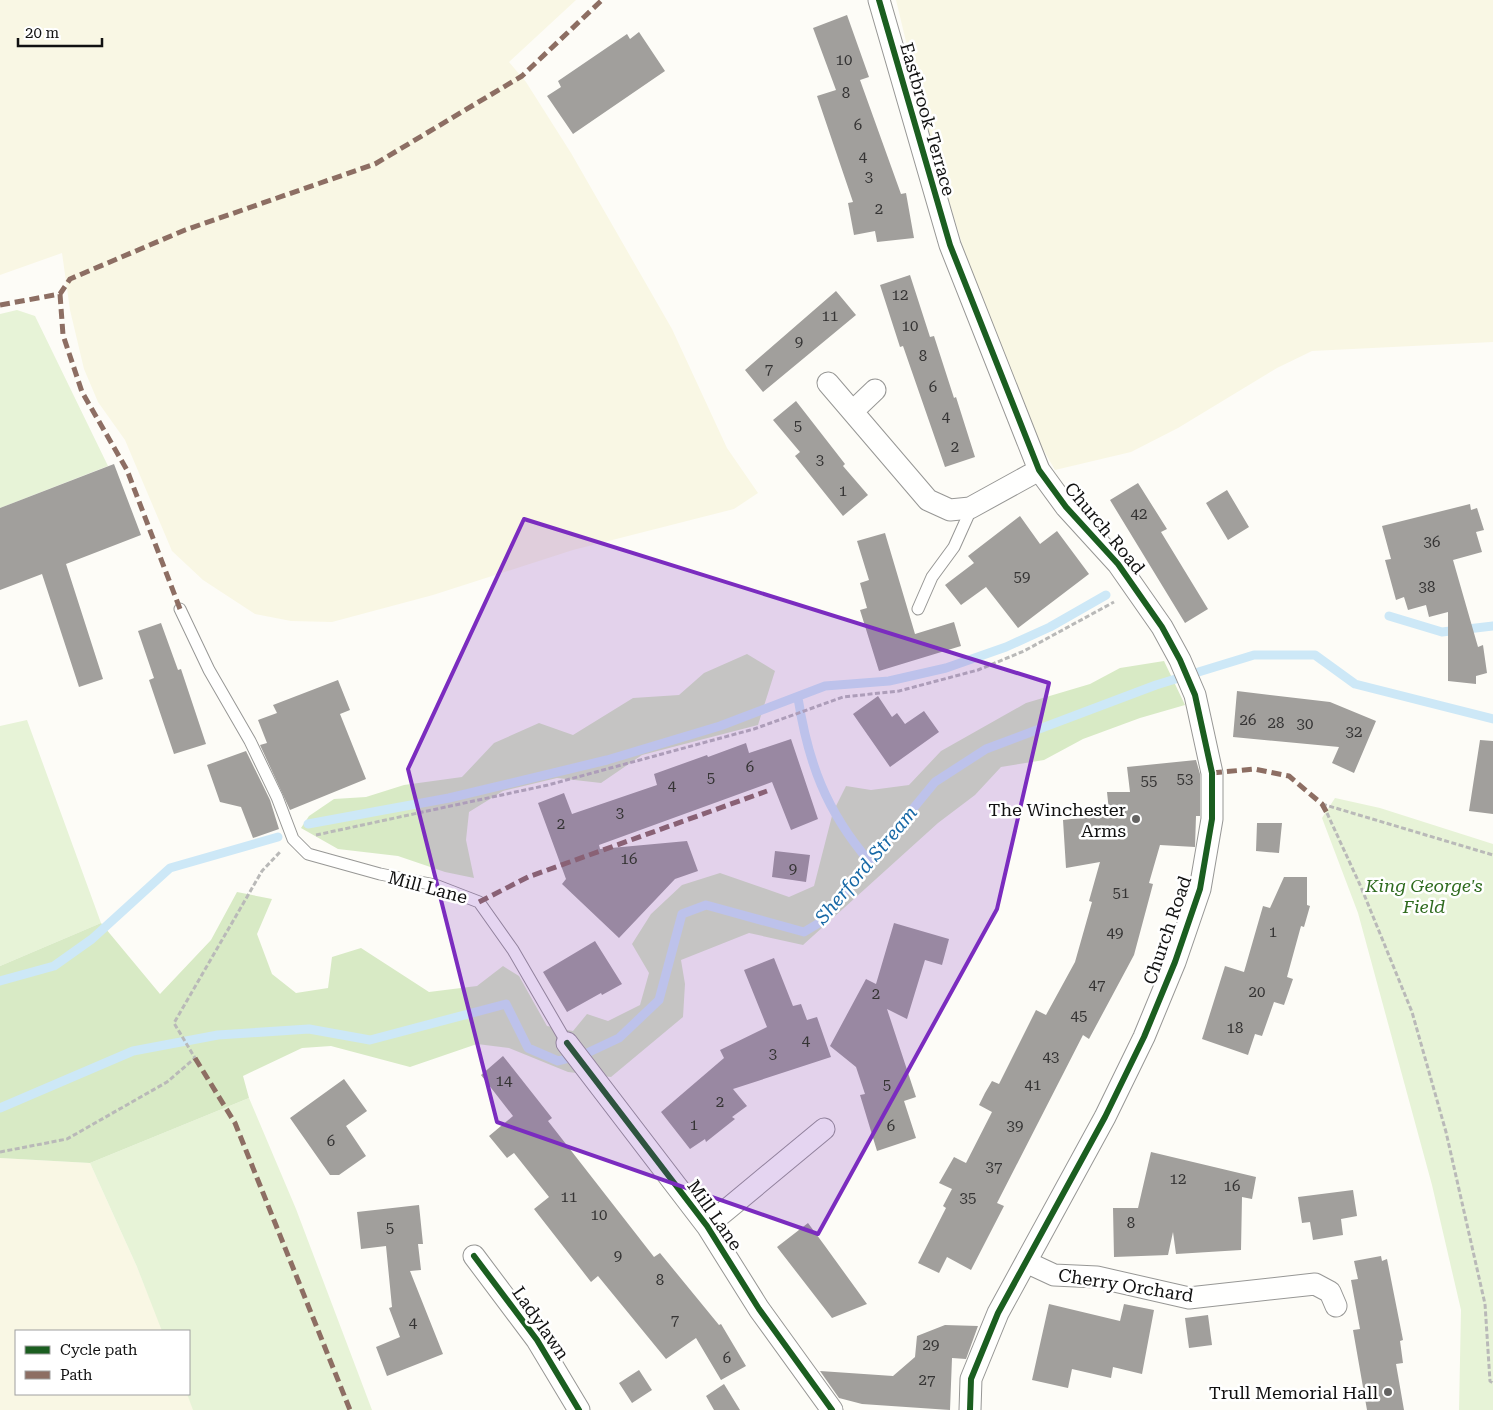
<svg xmlns="http://www.w3.org/2000/svg" width="1493" height="1410" font-family="'Roboto Serif',serif">
<rect width="100%" height="100%" fill="#fdfcf7"/>
<path fill="#f9f7e4" d="M0 0H576L509 62 526 82 571 153 672 329 727 448 758 493 734 509 573 550 433 595 332 622 291 621 255 614 203 580 172 551 125 440 98 402 84 369 70 310 62 253 0 275Z
M896 0H1493V342L1312 351 1277 368 1178 428 1131 452 1055 470 1040 444 967 260 927 129Z
M0 1158 90 1163 137 1267 163 1331H16V1394H187L194 1410H0Z"/>
<path fill="#e7f3d7" d="M17 310 35 316 108 466 0 508V314Z
M27 720 101 923 0 966V726Z
M1335 798 1380 808 1493 844V1410H1459L1461 1310 1432 1185 1358 913 1322 818Z
M249 1098 296 1209 372 1410H193L187 1394H189V1331H162L137 1267 90 1163Z"/>
<path fill="#d8eac5" d="M747 654 775 671 758 725 642 755 601 783 557 778 503 791 469 812 466 840 474 878 445 872 398 856 338 849 301 828 309 816 334 799 366 797 404 785 462 777 494 743 539 723 573 735 633 698 679 695 704 673Z
M1164 661 1185 705 1140 718 1083 739 1044 760 1001 767 975 795 938 823 803 945 749 933 681 960 685 984 683 1017 611 1077 568 1072 509 1048 477 1044 410 1067 331 1046 302 1048 243 1076 249 1098 90 1163 0 1158V966L101 923 160 994 211 940 237 892 272 899 257 934 272 974 296 993 328 988 332 957 361 948 429 992 477 986 503 966 519 976 547 1026 573 1031 587 1014 608 1021 640 1005 649 973 632 944 651 914 682 885 720 873 789 897 814 886 833 812 846 786 871 790 909 785 941 751 1026 703 1090 684 1120 668Z"/>
<g fill="none" stroke-linecap="round" stroke-linejoin="round">
<path stroke="#cde8f7" stroke-width="9" d="M1389 616 1442 632 1493 626
M798 698C808 762 826 811 869 861
M308 824 449 798 607 760 720 726 825 686 889 681 946 668 1006 647 1050 627 1106 595
M0 981 54 966 92 939 170 868 278 837
M0 1108 133 1051 218 1035 309 1029 370 1040 506 1004 528 1048 558 1061 585 1054 619 1038 659 1000 682 914 706 905 804 932 819 923 935 782 986 749 1156 685 1254 655H1315L1355 684 1493 719"/>
</g>
<path fill="#a19f9c" d="M847 15 869 77 860 80 901 194 906 193 914 238 877 242 875 231 854 235 848 203 853 202 817 96 836 90 813 28Z
M639 32 665 71 573 134 547 96 561 87 558 81 627 34 630 39Z
M910 275 930 337 934 336 954 398 956 397 975 457 945 467 903 346 900 347 880 285Z
M836 291 856 315 763 392 745 370Z
M796 401 845 464 843 466 868 495 843 516 795 456 800 452 773 420Z
M114 464 141 535 66 564 103 679 79 687 42 574 0 590V508Z
M1138 483 1167 529 1161 532 1208 609 1185 623 1110 500Z
M1227 490 1249 527 1228 540 1206 503Z
M1470 504 1471 510 1477 508 1484 530 1476 532 1482 552 1453 560 1478 647 1483 645 1487 673 1476 676V684L1448 681V612L1429 617 1426 605 1408 610 1404 597 1396 600 1385 560 1391 559 1382 526Z
M1020 516 1040 544 1057 531 1089 574 1018 628 986 587 961 605 945 585 974 563 968 556Z
M885 533 915 634 954 622 961 646 879 671 860 610 867 608 860 583 869 580 857 541Z
M161 623 178 670 181 669 206 744 174 754 149 680 154 678 138 631Z
M338 680 350 710 340 714 366 779 290 810 260 745 267 743 258 720 277 713 273 705Z
M1237 691 1330 702 1376 721 1354 773 1332 763 1339 747 1233 737Z
M878 696 892 717 897 713 905 724 924 711 939 732 890 767 853 714Z
M791 739 818 819 791 830 772 782 599 845 600 849 687 841 698 871 675 879 619 938 562 884 566 879 538 803 564 793 572 814 657 785 654 774 707 755 708 757 746 743 749 753Z
M1480 740 1493 741V814L1469 811Z
M246 751 270 800 279 829 253 838 241 807 220 802 207 765Z
M1196 760 1200 774V816H1196L1195 847 1160 845 1149 883 1153 884 1134 955 1089 1039 1083 1035 997 1203 1004 1206 971 1270 947 1257 939 1273 918 1263 946 1208 943 1206 952 1189 939 1183 954 1157 966 1163 992 1112 979 1105 985 1093 992 1081 999 1084 1036 1010 1046 1015 1075 962 1092 902 1089 901 1100 862 1066 868 1063 820 1088 817 1089 812 1109 811 1107 792H1130L1127 767Z
M1257 823H1282L1279 853 1256 851Z
M775 851 810 855 806 882 772 877Z
M1284 877H1307V905L1310 906 1304 927 1301 926 1287 977 1293 979 1284 1005 1274 1002 1262 1036 1255 1034 1248 1055 1202 1039 1225 966 1244 972 1263 906 1270 908Z
M894 923 949 939 942 965 925 960 907 1019 887 1009 916 1097 904 1101 916 1138 877 1151 860 1095 865 1094 856 1067 830 1046 866 979 876 984Z
M595 941 622 984 602 995 601 993 567 1012 543 972Z
M774 958 793 1006 801 1004 807 1020 817 1017 831 1057 733 1089 747 1106 732 1117 735 1119 706 1142 705 1139 690 1149 661 1112 724 1058 720 1050 767 1027 744 970Z
M503 1056 552 1118 548 1121 654 1257 660 1253 719 1325 721 1324 746 1366 721 1380 696 1338 666 1359 598 1276 591 1282 534 1209 549 1197 514 1153 507 1158 489 1136 513 1116 481 1075Z
M344 1079 367 1111 346 1126 366 1156 339 1175H330L290 1118Z
M1151 1152 1256 1177 1252 1199 1242 1197 1241 1250 1176 1254 1173 1232 1168 1255 1114 1257 1113 1208H1138Z
M1353 1190 1357 1216 1341 1219 1343 1235 1313 1240 1310 1222 1302 1223 1298 1197Z
M419 1205 423 1244H418L421 1270 410 1271 443 1354 387 1376 376 1347 400 1337 389 1308 392 1307 386 1246 361 1249 357 1212Z
M808 1223 825 1246 867 1304 832 1318 777 1247Z
M1381 1256 1382 1261 1387 1259 1403 1340 1400 1341 1403 1363 1396 1364 1404 1410H1367L1353 1330 1360 1329 1351 1280 1358 1279 1354 1261Z
M1049 1304 1120 1321 1124 1304 1154 1310 1142 1374 1113 1367 1111 1378 1072 1369 1068 1388 1032 1380Z
M1208 1315 1212 1345 1189 1348 1185 1318Z
M945 1325 978 1326 966 1359 952 1358 950 1410 862 1404 839 1398 820 1371 893 1376 915 1357 917 1336Z
M639 1370 652 1390 632 1403 619 1383Z
M724 1384 740 1410H714L706 1396Z"/>
<g fill="none" stroke-linecap="round" stroke-linejoin="round">
<g stroke="#979795" stroke-width="13">
<path id="service" d="M180 609 209 670 250 741 277 797 293 839 308 854 380 874 435 885 479 902 513 950 567 1043
M918 609 932 577 954 547 972 507"/>
</g>
<g stroke="#979795" stroke-width="23">
<path id="minor" d="M879 0 950 245 1039 470 1066 507 1118 564 1162 627 1180 660 1195 695 1212 773V819L1200 889 1175 962 1144 1037 1105 1117 998 1313 971 1379 970 1410
M828 383 928 500 950 510 970 508 1039 470
M853 411 875 390
M567 1043 707 1226 759 1309 832 1410
M707 1226 824 1129
M474 1256 537 1340 579 1410
M1026 1262 1054 1275 1097 1277 1189 1298 1315 1284 1330 1292 1336 1306"/>
</g>
<path stroke="#b9b9b8" stroke-width="3" stroke-dasharray="5 2.5" stroke-linecap="butt" d="M1322 804 1493 855
M1327 813 1361 887 1412 1012 1446 1132 1485 1304 1490 1381 1493 1383
M316 835 548 785 754 729 843 697 899 691 978 670 1024 651 1114 602
M0 1152 67 1139 167 1082 195 1058 174 1023 262 871 280 852"/>
<use href="#service" stroke="#fffffe" stroke-width="11"/>
<use href="#minor" stroke="#fffffe" stroke-width="21"/>
<path stroke="#8d6e63" stroke-width="5" stroke-dasharray="10 5" stroke-linecap="butt" d="M60 294 63 335 82 392 127 470 180 609
M0 305 60 294 70 279 185 230 375 164 522 76 602 0
M1212 773 1254 769 1289 776 1322 804 1327 813
M479 902 528 877 767 791
M195 1058 235 1123 350 1410"/>
<g stroke="#fff" stroke-width="9">
<path id="cycleway" d="M879 0 950 245 1039 470 1066 507 1118 564 1162 627 1180 660 1195 695 1212 773V819L1200 889 1175 962 1144 1037 1105 1117 998 1313 971 1379 970 1410
M567 1043 707 1226 759 1309 832 1410
M474 1256 537 1340 579 1410"/>
</g>
<use href="#cycleway" stroke="#1b5e20" stroke-width="6"/>
</g>
<path fill="#7b2cbf" fill-opacity="0.2" stroke="#7b2cbf" stroke-width="4" stroke-linejoin="round" d="M524 519 1049 683 997 909 818 1234 497 1122 408 769Z"/>
<g fill="#646362" stroke="#fff" stroke-width="2">
<circle cx="1136" cy="819" r="5"/>
<circle cx="1388" cy="1392" r="5"/>
</g>
<g text-anchor="middle" dominant-baseline="central" stroke-width="5" stroke-linejoin="round" paint-order="stroke">
<g font-size="15" fill="#353434">
<text x="844" y="60">10</text>
<text x="846" y="93">8</text>
<text x="858" y="125">6</text>
<text x="863" y="157">4</text>
<text x="869" y="177">3</text>
<text x="879" y="209">2</text>
<text x="900" y="295">12</text>
<text x="830" y="316">11</text>
<text x="910" y="326">10</text>
<text x="799" y="342">9</text>
<text x="923" y="356">8</text>
<text x="769" y="369">7</text>
<text x="933" y="387">6</text>
<text x="946" y="417">4</text>
<text x="798" y="426">5</text>
<text x="955" y="447">2</text>
<text x="820" y="460">3</text>
<text x="843" y="491">1</text>
<text x="1139" y="514">42</text>
<text x="1432" y="542">36</text>
<text x="1022" y="577">59</text>
<text x="1427" y="587">38</text>
<text x="1248" y="720">26</text>
<text x="1276" y="723">28</text>
<text x="1305" y="724">30</text>
<text x="1354" y="732">32</text>
<text x="750" y="767">6</text>
<text x="711" y="778">5</text>
<text x="1185" y="779">53</text>
<text x="1149" y="781">55</text>
<text x="672" y="786">4</text>
<text x="620" y="813">3</text>
<text x="561" y="824">2</text>
<text x="629" y="859">16</text>
<text x="793" y="869">9</text>
<text x="1121" y="893">51</text>
<text x="1273" y="932">1</text>
<text x="1115" y="933">49</text>
<text x="1097" y="985">47</text>
<text x="1257" y="992">20</text>
<text x="876" y="994">2</text>
<text x="1079" y="1016">45</text>
<text x="1235" y="1028">18</text>
<text x="806" y="1041">4</text>
<text x="773" y="1054">3</text>
<text x="1051" y="1057">43</text>
<text x="504" y="1081">14</text>
<text x="887" y="1085">5</text>
<text x="1033" y="1085">41</text>
<text x="720" y="1102">2</text>
<text x="694" y="1125">1</text>
<text x="891" y="1126">6</text>
<text x="1015" y="1126">39</text>
<text x="331" y="1141">6</text>
<text x="994" y="1167">37</text>
<text x="1178" y="1179">12</text>
<text x="1232" y="1186">16</text>
<text x="569" y="1197">11</text>
<text x="968" y="1198">35</text>
<text x="599" y="1215">10</text>
<text x="1131" y="1223">8</text>
<text x="390" y="1228">5</text>
<text x="618" y="1256">9</text>
<text x="660" y="1280">8</text>
<text x="675" y="1320">7</text>
<text x="413" y="1323">4</text>
<text x="931" y="1345">29</text>
<text x="727" y="1358">6</text>
<text x="927" y="1380">27</text>
</g>
<g font-size="18" fill="#111" stroke="#fff">
<text transform="translate(928 119) rotate(74)">Eastbrook Terrace</text>
<text transform="translate(1105 528) rotate(50)">Church Road</text>
<text transform="translate(428 887) rotate(15)">Mill Lane</text>
<text transform="translate(1167 930) rotate(-71)">Church Road</text>
<text transform="translate(715 1215) rotate(55)">Mill Lane</text>
<text transform="translate(1126 1285) rotate(9)">Cherry Orchard</text>
<text transform="translate(541 1323) rotate(55)">Ladylawn</text>
</g>
<g font-size="18" fill="#111" stroke="#fff" text-anchor="end">
<text x="1126" y="809">The Winchester<tspan x="1126" dy="21">Arms</tspan></text>
<text x="1378" y="1392">Trull Memorial Hall</text>
</g>
<g font-size="18" font-style="italic" fill="#2f6b1f" stroke="#fff">
<text x="1424" y="885">King George's<tspan x="1424" dy="21">Field</tspan></text>
</g>
<g font-size="19" font-style="italic" fill="#1768a6" stroke="#fff">
<text transform="translate(866 865) rotate(-50)">Sherford Stream</text>
</g>
</g>
<rect x="15" y="1330" width="175" height="65" fill="#ffffff" stroke="#a0a0a0"/>
<rect x="25" y="1346" width="25" height="8" fill="#1b5e20" stroke="#a0a0a0"/>
<text x="60" y="1355" font-size="15" fill="#111111">Cycle path</text>
<rect x="25" y="1371" width="25" height="8" fill="#8d6e63" stroke="#a0a0a0"/>
<text x="60" y="1380" font-size="15" fill="#111111">Path</text>
<path d="M18 38v8h84v-8" fill="none" stroke="#111111" stroke-width="2.5"/>
<text x="25" y="38" font-size="15" fill="#111111" stroke="#ffffff" stroke-width="4" paint-order="stroke">20 m</text>
</svg>
